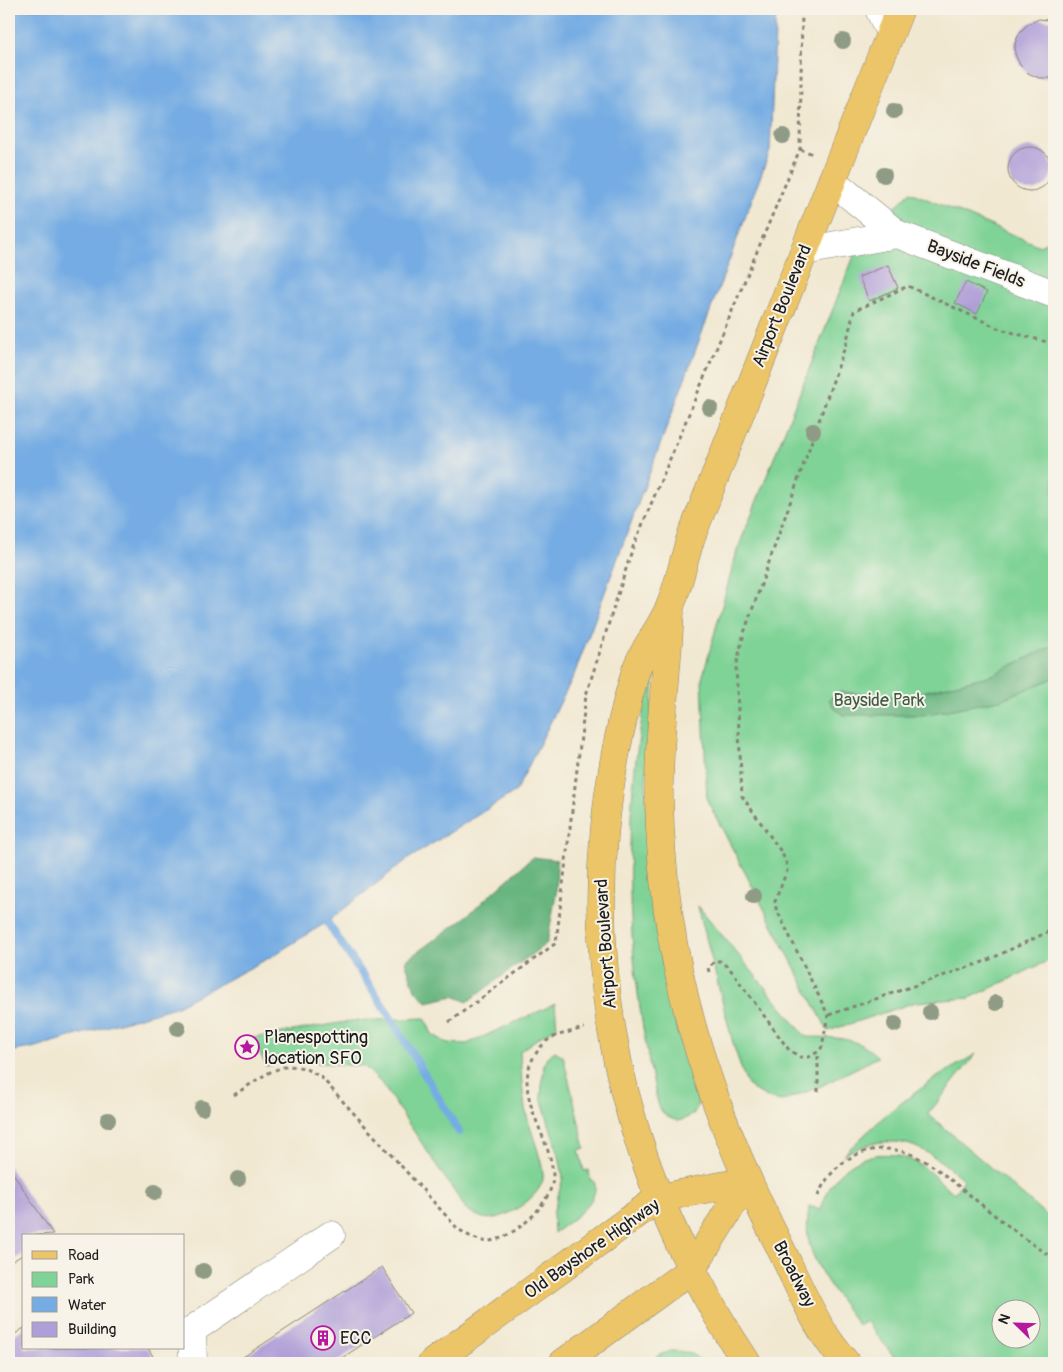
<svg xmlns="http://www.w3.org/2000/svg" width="1063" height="1372" font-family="Pangolin,sans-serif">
<rect width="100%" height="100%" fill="#f7f3e8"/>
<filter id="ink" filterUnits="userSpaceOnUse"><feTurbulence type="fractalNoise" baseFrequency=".02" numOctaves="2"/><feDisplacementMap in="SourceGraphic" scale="10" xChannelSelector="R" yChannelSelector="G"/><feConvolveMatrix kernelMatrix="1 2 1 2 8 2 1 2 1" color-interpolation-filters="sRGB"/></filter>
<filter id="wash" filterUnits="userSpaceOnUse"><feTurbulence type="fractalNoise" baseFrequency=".0096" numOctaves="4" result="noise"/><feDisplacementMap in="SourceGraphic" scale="20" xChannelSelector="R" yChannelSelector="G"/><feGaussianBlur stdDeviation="1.12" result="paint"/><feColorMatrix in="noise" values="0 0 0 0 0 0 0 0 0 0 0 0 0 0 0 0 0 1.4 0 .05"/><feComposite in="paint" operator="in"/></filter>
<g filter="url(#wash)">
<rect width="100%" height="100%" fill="#f1e8d1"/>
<path fill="#7fd396" stroke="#4e7859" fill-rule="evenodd" d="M910 192 1040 246 1054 236V958L970 998 916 1002 828 1031 707 800 702 679 737 551 858 246Z
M655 666 646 782 651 898 668 994 682 1048 698 1097 697 1107 693 1115 679 1121C665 1118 660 1112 657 1099 624 955 619 812 652 667Z
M698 906 806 1037C836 1038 854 1035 878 1057L819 1087 782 1101 771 1099 752 1089 746 1082 734 1047Z
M555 1004 557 1028 541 1036 520 1051C521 1070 522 1090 525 1108 528 1125 545 1165 543 1179 540 1194 521 1207 509 1213 491 1222 482 1220 466 1209L382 1084 364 1066 289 1061 266 1066 253 1038 351 1021 425 1018 432 1034 447 1043 467 1044Z
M555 1051 563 1056 585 1148 579 1150 584 1171 588 1170 590 1180 594 1181C602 1202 568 1222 554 1233L553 1214 563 1178 560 1160 541 1097 544 1065 547 1057Z
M976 1054 928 1114 1054 1222V1363H899L866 1321 858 1325C841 1300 816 1272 809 1242 806 1230 808 1218 809 1206L821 1210C832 1166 872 1141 915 1162 929 1169 941 1184 954 1193L964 1180C923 1145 895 1128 843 1155L889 1112 934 1079ZM1000 1310H1030V1340H1000Z
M671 1351C685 1351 693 1353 703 1363H649L659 1355Z"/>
<path fill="#67b57f" stroke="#42684e" d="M1054 645V678L1000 700 922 715H843L833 707 829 699 840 692 902 697 992 675Z
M533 857 557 860 556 894 547 943 467 1002 454 996 427 1002 415 990 405 961 463 919Z"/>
<path fill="#74ace3" stroke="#486480" d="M9 9H776L770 151 574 675 516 791 408 859 327 922 269 958 175 1007 36 1047 9 1052Z"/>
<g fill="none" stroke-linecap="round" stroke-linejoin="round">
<path stroke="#74ace3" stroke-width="8" d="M327 922 386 1010 459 1132"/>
</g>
<g id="blocks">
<path fill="#af9fd8" d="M1039 19 1054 21V76L1050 78H1039L1028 73 1020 65 1015 54V43L1020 32 1028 24Z
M1008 169a22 22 0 1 1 44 0a22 22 0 1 1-44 0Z
M888 265 898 288 869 301 859 277Z
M966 282 987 292 977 314 955 303Z
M9 1167 53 1234 24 1236V1254L9 1263Z
M382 1267 411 1313 334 1363H234Z
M24 1328V1348H148L157 1363H10L9 1338Z"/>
</g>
</g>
<g filter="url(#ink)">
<use href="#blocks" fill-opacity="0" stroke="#868276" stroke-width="1"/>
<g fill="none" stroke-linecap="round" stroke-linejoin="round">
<g stroke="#868276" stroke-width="29">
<path id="minor" d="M879 9 890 33
M832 181 897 234 1054 294
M804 251 897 234
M193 1363 192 1330 331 1235"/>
</g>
<g stroke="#868276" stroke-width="29">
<path id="major" d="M670 612C667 674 658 736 659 798 662 961 705 1098 778 1243 793 1273 806 1306 825 1335 831 1345 839 1354 846 1363
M432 1363 659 1198 747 1181
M563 1363 692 1269 747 1181
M747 1363C607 1152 563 915 636 670 644 647 662 627 671 604 679 583 684 559 691 537L900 9"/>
</g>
<path stroke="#868276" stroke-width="3" stroke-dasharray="4 4" stroke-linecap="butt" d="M800 149 813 154
M709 972 708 968 715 961H720L730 969 789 1050 800 1057H808L818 1052 822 1047 828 1015 774 904 788 868 782 853 742 796 736 667 744 633 846 344 854 311 908 286 1000 329 1054 344
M829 1015 986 961 1054 929
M449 1022 556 943 586 695 633 547 800 149 802 9
M818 1092V1052
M234 1095C254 1083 278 1060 303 1068 309 1070 315 1074 321 1077L458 1229C467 1235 480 1243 490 1241 516 1237 553 1203 553 1176 552 1137 510 1093 535 1055 539 1049 545 1041 551 1038 561 1034 573 1031 584 1028
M818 1196C834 1156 875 1138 915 1156 933 1164 947 1177 962 1189 992 1213 1022 1238 1054 1259"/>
<use href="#minor" stroke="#fff" stroke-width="28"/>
<use href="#major" stroke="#edc569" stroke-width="28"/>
</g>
<g fill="#8f9b85">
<circle cx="843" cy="41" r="8"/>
<circle cx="894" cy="111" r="8"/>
<circle cx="783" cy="136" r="8"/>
<circle cx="884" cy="175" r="8"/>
<circle cx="710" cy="408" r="8"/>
<circle cx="813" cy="431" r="8"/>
<circle cx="754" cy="896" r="8"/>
<circle cx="996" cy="1003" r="8"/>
<circle cx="930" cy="1012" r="8"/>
<circle cx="895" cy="1024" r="8"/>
<circle cx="178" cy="1028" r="8"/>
<circle cx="202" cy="1108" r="8"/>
<circle cx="108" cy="1120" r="8"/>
<circle cx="238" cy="1179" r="8"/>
<circle cx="155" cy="1192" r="8"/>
<circle cx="203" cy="1271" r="8"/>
</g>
</g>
<defs>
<g id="sight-ring" transform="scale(1.25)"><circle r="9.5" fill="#f7f3e8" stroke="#b5179e" stroke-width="1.5"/><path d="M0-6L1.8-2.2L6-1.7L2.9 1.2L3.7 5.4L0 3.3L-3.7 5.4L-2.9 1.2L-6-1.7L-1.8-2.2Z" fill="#b5179e"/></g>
<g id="building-ring" transform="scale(1.25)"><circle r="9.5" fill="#f7f3e8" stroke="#b5179e" stroke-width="1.5"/><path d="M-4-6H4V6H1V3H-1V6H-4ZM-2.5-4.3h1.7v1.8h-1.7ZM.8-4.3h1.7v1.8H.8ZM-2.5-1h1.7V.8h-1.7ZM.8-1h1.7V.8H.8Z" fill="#b5179e"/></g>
</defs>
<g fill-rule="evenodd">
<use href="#sight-ring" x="247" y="1047"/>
<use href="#building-ring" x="323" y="1338"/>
</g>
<g text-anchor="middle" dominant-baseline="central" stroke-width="4" stroke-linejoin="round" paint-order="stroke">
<g font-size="18" fill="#1c1c1c" stroke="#f7f3e8">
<text transform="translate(976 264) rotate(21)">Bayside Fields</text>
<text transform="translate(782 306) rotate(-68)">Airport Boulevard</text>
<text transform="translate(606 944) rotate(-94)">Airport Boulevard</text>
<text transform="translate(592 1249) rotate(-35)">Old Bayshore Highway</text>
<text transform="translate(794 1274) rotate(63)">Broadway</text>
</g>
<g font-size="18" fill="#3f5c47" stroke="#f7f3e8">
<text x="879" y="700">Bayside Park</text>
</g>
<g font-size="18" fill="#1c1c1c" stroke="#f7f3e8" text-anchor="start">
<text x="264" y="1037">Planespotting<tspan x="264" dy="21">location SFO</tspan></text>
<text x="340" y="1338">ECC</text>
</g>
</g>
<rect width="1063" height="1372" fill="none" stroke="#f7f3e8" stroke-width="30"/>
<rect x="22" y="1234" width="162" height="115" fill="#f7f3e8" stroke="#9f9d96"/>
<rect x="32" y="1251" width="25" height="8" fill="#edc569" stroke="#9f9d96"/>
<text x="68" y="1260" font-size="15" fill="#1c1c1c">Road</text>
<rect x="32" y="1272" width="25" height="15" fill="#7fd396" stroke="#9f9d96"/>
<text x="68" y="1284" font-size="15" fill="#1c1c1c">Park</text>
<rect x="32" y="1297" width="25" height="15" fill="#74ace3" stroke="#9f9d96"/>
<text x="68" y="1310" font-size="15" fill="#1c1c1c">Water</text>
<rect x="32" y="1322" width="25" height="15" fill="#af9fd8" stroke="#9f9d96"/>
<text x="68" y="1334" font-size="15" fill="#1c1c1c">Building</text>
<g transform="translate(1016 1324) rotate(293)"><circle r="24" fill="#f7f3e8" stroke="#9f9d96"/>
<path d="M0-4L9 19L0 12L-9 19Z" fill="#b5179e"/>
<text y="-8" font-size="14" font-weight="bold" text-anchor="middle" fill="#1c1c1c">N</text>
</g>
</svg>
